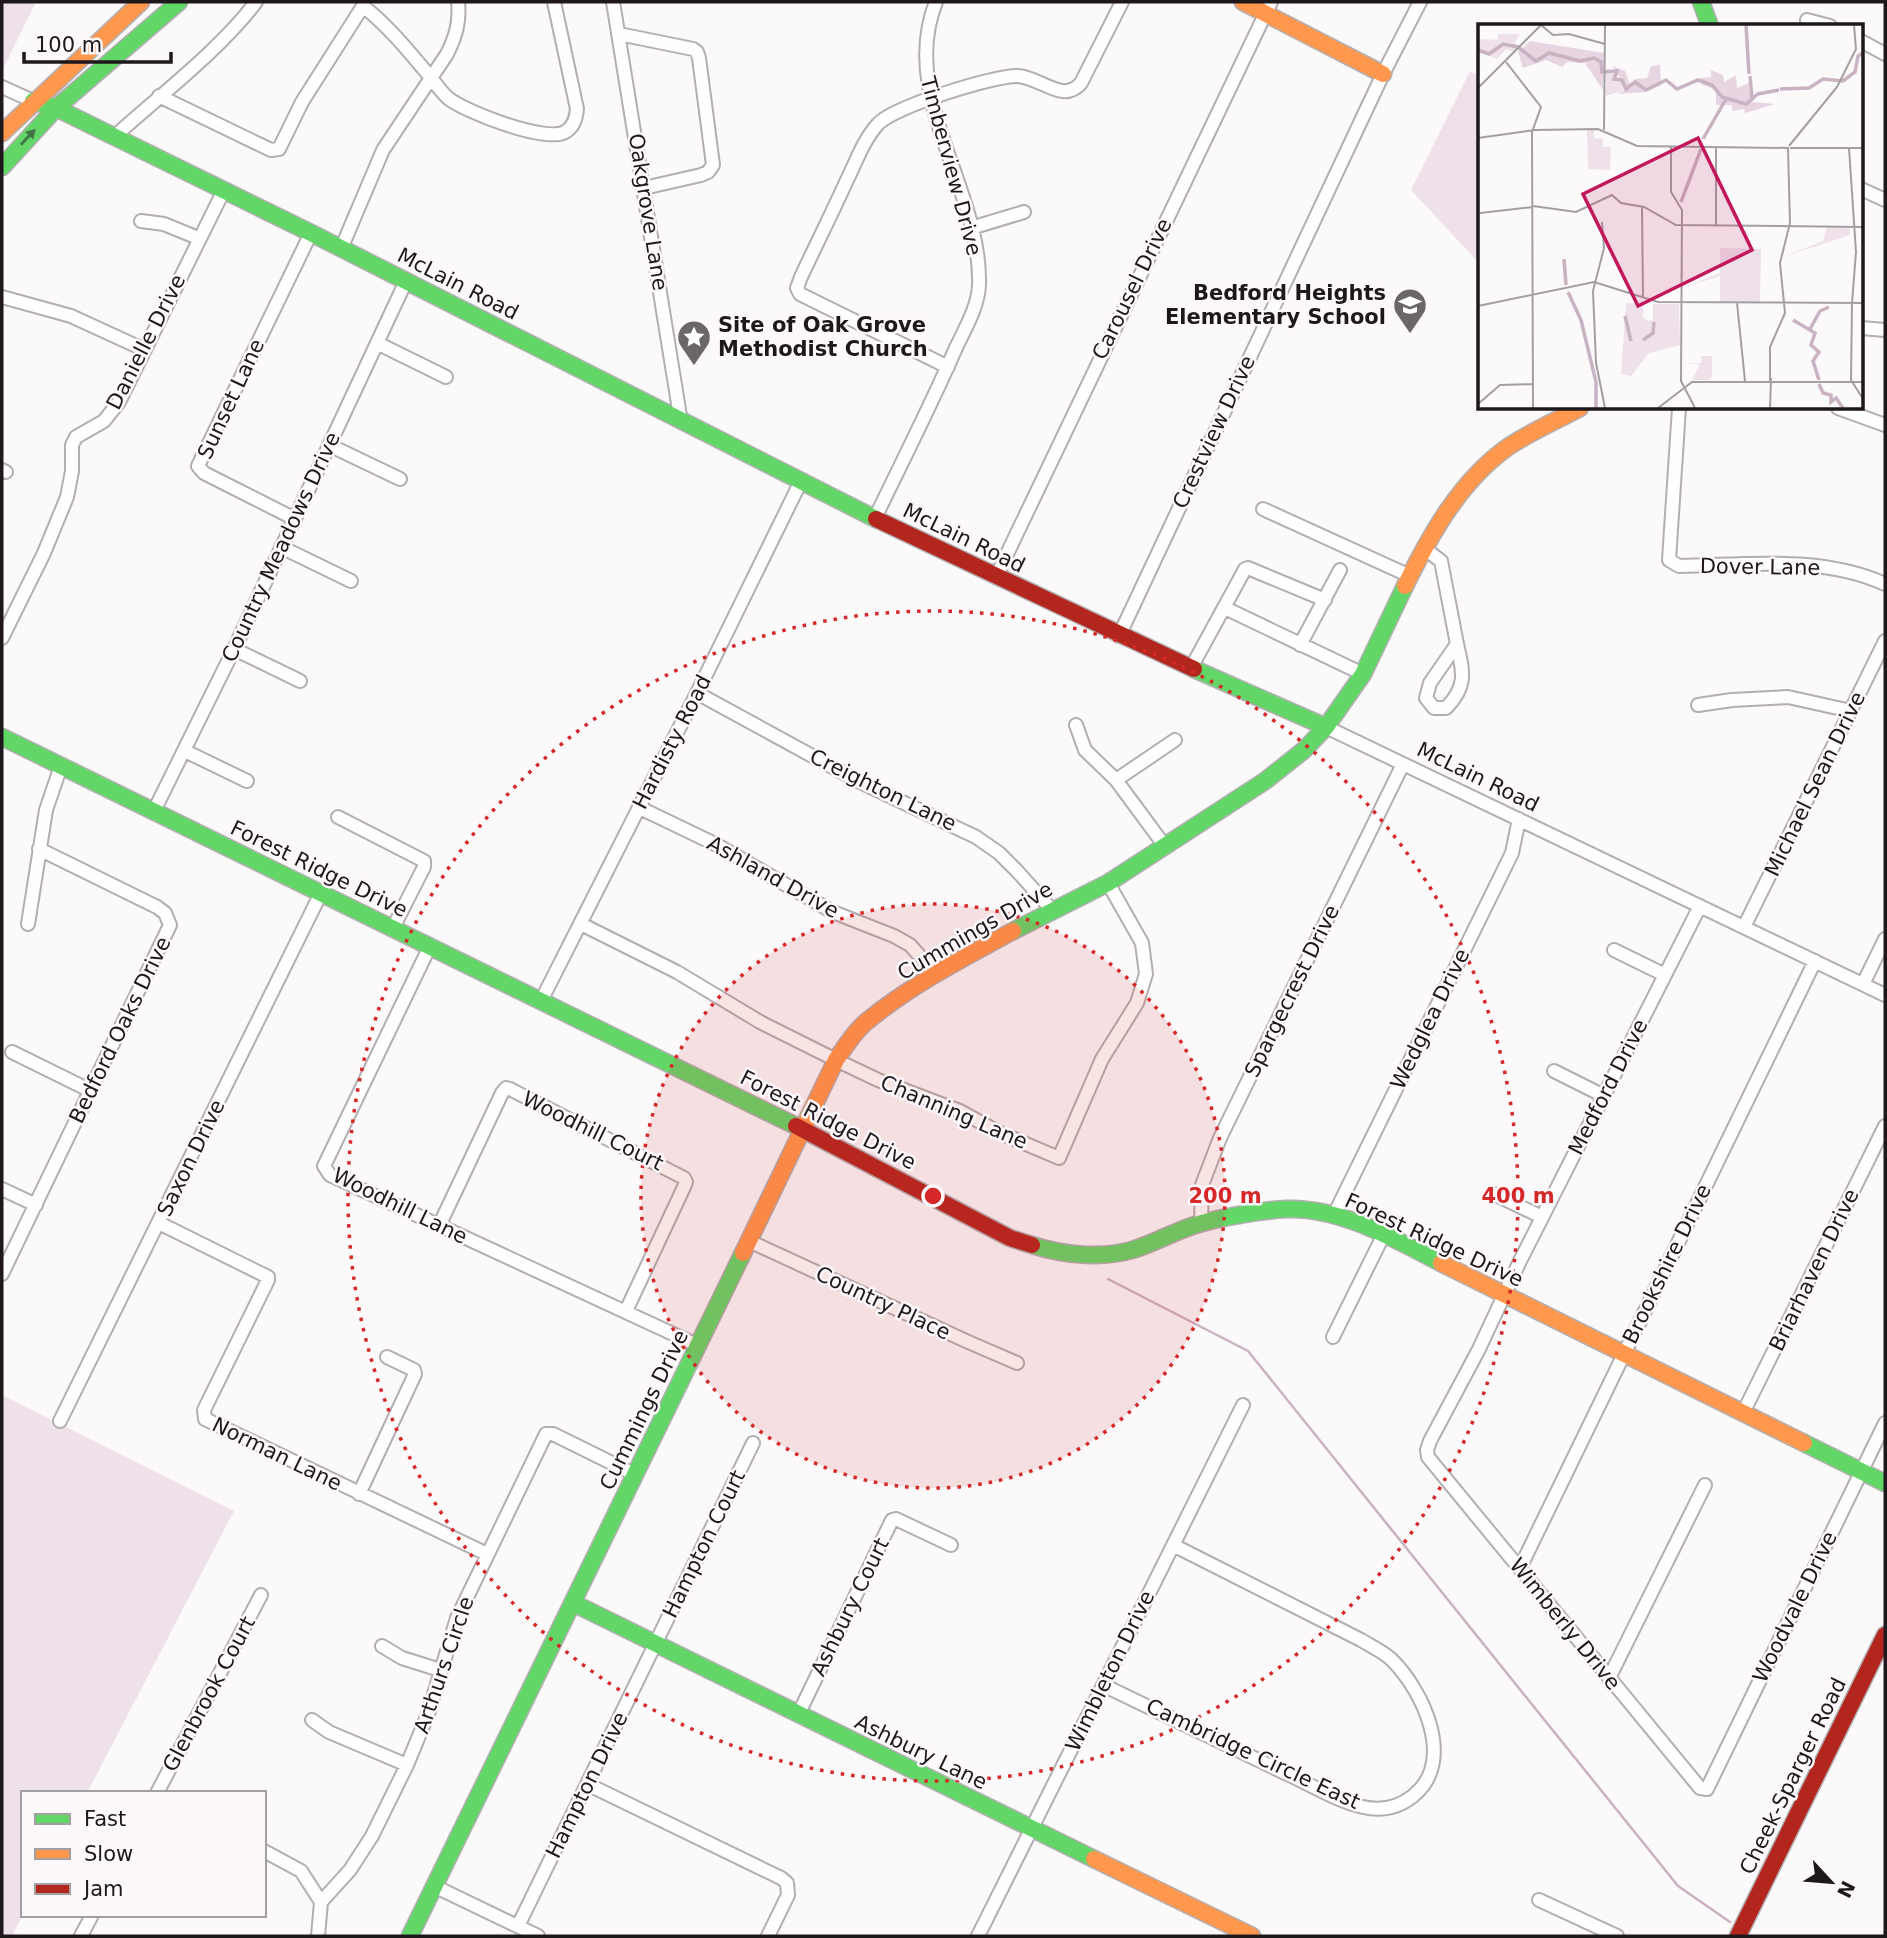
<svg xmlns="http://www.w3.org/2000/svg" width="1887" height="1938" font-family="'DejaVu Sans',sans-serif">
<rect width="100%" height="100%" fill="#fbf9fa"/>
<path fill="#eee1ea" d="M2 2H36L2 71Z
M1470 71 1479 76V263L1411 190Z
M2 1395 234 1511 87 1793H23V1915L12 1936H2Z"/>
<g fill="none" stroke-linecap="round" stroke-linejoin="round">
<path stroke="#c9b2c1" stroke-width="2.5" d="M1108 1279 1248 1351 1678 1886 1730 1922"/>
<g stroke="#b2aeb1" stroke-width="16">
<path id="street" d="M364 2 363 6C388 26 407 49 427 73 434 81 440 91 448 98 465 112 546 143 565 132 574 127 576 118 577 109L554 2
M613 2 681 422
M1807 20 1830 26
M619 34 693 49 697 52 699 58 713 165 708 172 701 175 644 188
M1861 41 1885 54
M2 87 33 101
M159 96 271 150 279 149 302 102 363 6
M114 137C158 97 221 49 256 2
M1861 189 1885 200
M141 221 164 224 198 238
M971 228 1024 212
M341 249 383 150 447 54C456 36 460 22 458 2
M2 297 71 316 145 350
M1861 328 1885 330
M377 343 446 377
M948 367 800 294 797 288 801 277C816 245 832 213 847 180 856 162 864 139 878 124 893 107 995 75 1018 76 1042 78 1063 104 1081 83L1122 2
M1679 408 1669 560 1679 566C1748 565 1821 555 1885 584
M1838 408 1885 425
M329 445 400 479
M2 470 6 472
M1263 509 1410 576
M875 518C902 462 930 407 955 350 964 330 978 308 979 285 982 189 898 97 936 2
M295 519 204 473 198 466 311 233
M281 547 351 581
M1425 549 1441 561 1457 644 1430 683 1426 698 1434 708H1446C1468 686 1463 671 1457 644
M996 577 1271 2
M1225 608 1363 674
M1119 636 1383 74 1420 2
M2 638 44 553 67 497 72 471V445L76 437 104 421 119 402 224 190
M1300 645 1340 570
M234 649 300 681
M1191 668 1245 569 1248 568 1325 600
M697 693 858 781 976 837 999 853 1017 871 1052 910
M1698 705 1732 700 1788 697 1851 711
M1076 725 1085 750 1116 780 1164 845
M1326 727 1885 995
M185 751 247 781
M1116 780 1175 740
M640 808 717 845 833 912 894 936 910 945 935 973
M154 811 234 649 406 281
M338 817 424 861V867L393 928
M1700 906 1519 1263 1479 1349 1430 1441 1427 1450 1428 1457 1700 1788 1707 1789 1885 1423
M28 924 46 810 61 766
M581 924 677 972 760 1022 836 1060 878 1080 960 1111 1000 1133 1059 1158 1102 1059 1137 1003 1146 974 1142 943 1108 883
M1744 927 1885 641
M430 946 324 1166 330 1175 699 1346
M1614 950 1665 975
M1863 984 1885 939
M541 1001 697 693 801 481
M12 1052 91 1091
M1554 1071 1604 1096
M2 1189 36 1205
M1494 1194 1542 1217
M1334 1215 1512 853 1519 819
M159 1223 268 1277V1280L204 1410 205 1419 487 1554
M1201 1223 1202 1185 1220 1138 1403 764
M439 1226 502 1093 506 1088 510 1089 684 1178 686 1182 684 1187 626 1311
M749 1241 966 1341 1017 1363
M2 1274 170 925 165 913 157 907 39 849
M1333 1337 1384 1234
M1743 1413 1885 1126
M60 1421 321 893
M359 1494 415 1374 414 1370 387 1357
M1520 1568 1815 961
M382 1646 402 1658 440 1670
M1609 1678 1705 1485
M1103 1685C1164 1714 1224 1744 1285 1773 1310 1784 1336 1801 1363 1807 1381 1811 1398 1808 1413 1796 1456 1762 1424 1692 1392 1660 1384 1652 1371 1646 1361 1640L1173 1545
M798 1715 892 1520 896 1519 951 1545
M312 1720 329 1732 407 1765
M587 1784 781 1878 787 1883 788 1895 768 1936
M157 1793 261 1595
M264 1851 301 1871 321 1902 318 1936
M434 1886 538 1936
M1539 1900 1617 1936
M321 1902 350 1870 372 1836 407 1765 428 1714 457 1618 546 1434H553L636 1475
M518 1926 753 1443
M81 1936 92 1915
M978 1936 1243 1405"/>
</g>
<g stroke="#b2aeb1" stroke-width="19">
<path id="fast" d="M1701 2 1710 26
M33 101 56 108 311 233 876 519
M2 167 56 108 179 2
M1194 669 1326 727
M2 737 796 1126
M1013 931 1108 883 1265 781 1304 750 1326 727 1363 674 1405 586
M1032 1245C1063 1255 1101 1259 1132 1250 1156 1243 1178 1229 1202 1223 1223 1217 1265 1210 1286 1209 1341 1207 1394 1239 1441 1263
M1804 1443 1885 1483
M573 1603 1094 1859
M410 1936 743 1253"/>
</g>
<g stroke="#b2aeb1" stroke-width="19">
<path id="slow" d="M1243 2 1383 74
M2 133 141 2
M1405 586C1430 535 1461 480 1508 447 1530 432 1556 421 1580 408
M743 1253 836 1060C845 1047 854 1032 866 1022 911 985 963 958 1013 931
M1441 1263 1804 1443
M1094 1859 1252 1936"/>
</g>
<g stroke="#b2aeb1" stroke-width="19">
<path id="jam" d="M876 519 1194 669
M796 1126 1010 1238 1032 1245
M1738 1936 1885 1635"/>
</g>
<use href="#street" stroke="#fefefe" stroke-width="12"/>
<use href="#fast" stroke="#63d668" stroke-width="16"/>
<use href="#slow" stroke="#ff974d" stroke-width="16"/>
<use href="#jam" stroke="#b3261e" stroke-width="16"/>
</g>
<defs><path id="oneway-solid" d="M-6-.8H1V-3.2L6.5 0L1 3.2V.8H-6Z" transform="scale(1.75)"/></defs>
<use fill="#407642" href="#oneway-solid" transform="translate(28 137) rotate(-47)"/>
<circle cx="933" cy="1196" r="292" fill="#d62828" fill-opacity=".12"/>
<g fill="none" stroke="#d62828" stroke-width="3.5" stroke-dasharray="3.5 7">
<circle cx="933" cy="1196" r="292"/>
<circle cx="933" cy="1196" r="585"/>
</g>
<defs>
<g id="school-pin" transform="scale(1.75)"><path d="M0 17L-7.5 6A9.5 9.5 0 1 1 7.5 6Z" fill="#6b666a" stroke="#fcf8fb"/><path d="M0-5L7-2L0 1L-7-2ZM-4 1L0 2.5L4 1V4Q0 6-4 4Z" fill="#fff"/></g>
<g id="sight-pin" transform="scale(1.75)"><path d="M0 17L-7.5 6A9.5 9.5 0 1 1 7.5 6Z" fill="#6b666a" stroke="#fcf8fb"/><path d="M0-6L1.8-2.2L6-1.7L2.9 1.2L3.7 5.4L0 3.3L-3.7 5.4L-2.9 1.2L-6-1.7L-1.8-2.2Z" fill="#fff"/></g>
</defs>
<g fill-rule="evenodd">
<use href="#school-pin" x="1410" y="305"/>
<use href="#sight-pin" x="694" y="337"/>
</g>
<g text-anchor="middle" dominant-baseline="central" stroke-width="5" stroke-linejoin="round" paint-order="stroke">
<g font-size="21" fill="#1e171c" stroke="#fcf8fb">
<text transform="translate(951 166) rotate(75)">Timberview Drive</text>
<text transform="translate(648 212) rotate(81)">Oakgrove Lane</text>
<text transform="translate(458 284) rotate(27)">McLain Road</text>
<text transform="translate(1132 289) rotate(-64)">Carousel Drive</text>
<text transform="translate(146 342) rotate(-63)">Danielle Drive</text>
<text transform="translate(231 399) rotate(-65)">Sunset Lane</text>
<text transform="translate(1214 432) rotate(-65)">Crestview Drive</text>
<text transform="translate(964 538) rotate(26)">McLain Road</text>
<text transform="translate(281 547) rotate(-65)">Country Meadows Drive</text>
<text transform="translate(1760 567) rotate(1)">Dover Lane</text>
<text transform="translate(672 742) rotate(-63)">Hardisty Road</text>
<text transform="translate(1478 777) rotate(26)">McLain Road</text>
<text transform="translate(1815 784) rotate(-64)">Michael Sean Drive</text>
<text transform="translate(883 790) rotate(26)">Creighton Lane</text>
<text transform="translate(319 869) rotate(26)">Forest Ridge Drive</text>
<text transform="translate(773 877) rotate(29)">Ashland Drive</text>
<text transform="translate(975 931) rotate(-30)">Cummings Drive</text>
<text transform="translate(1292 991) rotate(-64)">Spargecrest Drive</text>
<text transform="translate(1430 1019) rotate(-64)">Wedglea Drive</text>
<text transform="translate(120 1030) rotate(-64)">Bedford Oaks Drive</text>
<text transform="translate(1608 1087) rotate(-63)">Medford Drive</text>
<text transform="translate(954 1112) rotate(23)">Channing Lane</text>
<text transform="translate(828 1120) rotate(27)">Forest Ridge Drive</text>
<text transform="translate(593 1131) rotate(26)">Woodhill Court</text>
<text transform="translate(191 1158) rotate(-64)">Saxon Drive</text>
<text transform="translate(400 1206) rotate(26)">Woodhill Lane</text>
<text transform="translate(1434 1240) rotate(25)">Forest Ridge Drive</text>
<text transform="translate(1667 1264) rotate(-64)">Brookshire Drive</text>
<text transform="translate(1814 1270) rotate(-64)">Briarhaven Drive</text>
<text transform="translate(883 1303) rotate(25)">Country Place</text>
<text transform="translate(644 1410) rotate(-64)">Cummings Drive</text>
<text transform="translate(277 1454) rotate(26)">Norman Lane</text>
<text transform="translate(704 1544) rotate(-64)">Hampton Court</text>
<text transform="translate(850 1607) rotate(-64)">Ashbury Court</text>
<text transform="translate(1795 1607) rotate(-64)">Woodvale Drive</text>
<text transform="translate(1565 1624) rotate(51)">Wimberly Drive</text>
<text transform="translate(444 1665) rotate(-71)">Arthurs Circle</text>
<text transform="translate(1110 1671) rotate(-64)">Wimbleton Drive</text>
<text transform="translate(209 1694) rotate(-62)">Glenbrook Court</text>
<text transform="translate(921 1752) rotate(26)">Ashbury Lane</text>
<text transform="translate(1253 1754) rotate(25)">Cambridge Circle East</text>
<text transform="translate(1793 1776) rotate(-64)">Cheek-Sparger Road</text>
<text transform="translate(587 1785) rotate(-64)">Hampton Drive</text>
</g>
<g font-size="21" font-weight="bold" fill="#1e171c" stroke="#fcf8fb" text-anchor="end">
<text x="1386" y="293">Bedford Heights<tspan x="1386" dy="24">Elementary School</tspan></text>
<text x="718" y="325" text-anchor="start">Site of Oak Grove<tspan x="718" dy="24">Methodist Church</tspan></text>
</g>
</g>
<g transform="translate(1478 24)">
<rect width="385" height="385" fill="#fbf9fa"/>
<path d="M20 10H42L37 19 40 23 35 28 28 25 19 35 0 27V15L20 16ZM128 45H132L150 65 128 72ZM109 106H116V114L125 115V123H133L132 146 110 145ZM349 203H372V211L305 233 345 217ZM242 224 283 225 282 278H242V252L204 264 242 249ZM148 279H165V293L170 297 175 296V280H201L202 321 171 329 153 352 143 350ZM223 332H234V352L232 356H214L222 340 204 339H223Z" fill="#eee1ea"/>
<path d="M52 17 126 29 125 66 107 39 89 38 84 43 68 36 45 44 40 28ZM182 41 183 61 167 68 139 70 150 65 134 42 147 47 152 61 157 55 169 54 173 42ZM233 46 245 51 246 58 258 51 259 64 271 59 275 78 297 80 267 89 266 85 254 87V81H238V66L223 60V54L233 53Z" fill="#e7d5e1"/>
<path fill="none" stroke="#c9b2c1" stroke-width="3.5" d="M268 1 271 50M0 26 11 30 25 20 40 23 58 37 71 29 102 37 116 34 123 38 124 48 139 47 136 55 144 56 148 65 157 58 168 66 188 56 199 65 220 56 234 61 244 73 268 80 280 70 301 66M272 52 274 75M302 65 331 64 345 55 365 57 377 48 380 32 385 29M225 115 248 75M203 178 223 125M86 235 88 261M90 268 103 296 118 358V384M147 292 153 317M315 296 337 309 333 321 341 328 335 337 341 356M332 305 342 287 351 283M165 316 175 309 176 298M341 360 345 369 353 371V378L358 374 365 384"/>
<path fill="none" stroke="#a39fa1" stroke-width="2" d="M63 1 75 11 91 10 127 20M28 38 63 83 54 108 55 384M0 64 63 1M126 106 127 1M0 114 57 106 120 105 159 122 310 124 312 199 302 239 307 289 292 323V358M311 122 359 63 378 25 376 1M193 123V168L204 186 203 357 217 384M238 123V201M312 124H385M371 124 378 228 374 279M55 182 98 188 134 171 143 179 166 183 198 201 385 203M164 182 165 274M2 189 55 183M124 198 126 224 115 267 118 339 127 384M259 279 267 357M374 279 373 356 385 375M0 282 116 258 180 278 385 279M0 380 22 361 55 360M180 384 214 358H385M292 384 293 354"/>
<path fill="#c2185b" fill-opacity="0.15" stroke="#c2185b" stroke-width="3.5" d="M220 114 274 226 160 282 105 170Z"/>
<rect width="385" height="385" fill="none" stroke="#1e171c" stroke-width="3.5"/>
</g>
<circle cx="933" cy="1196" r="10" fill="#d62828" stroke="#fcf8fb" stroke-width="3.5"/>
<g font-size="21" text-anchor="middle" font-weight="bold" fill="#d62828" stroke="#fcf8fb" stroke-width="5" stroke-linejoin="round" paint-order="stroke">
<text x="1225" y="1203">200 m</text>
<text x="1518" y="1203">400 m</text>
</g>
<rect width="1887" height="1938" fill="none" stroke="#1e171c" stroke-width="7"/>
<rect x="21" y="1791" width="245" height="126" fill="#fcf8fb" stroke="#a39ea2" stroke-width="2"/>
<rect x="35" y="1814" width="35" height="10" fill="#63d668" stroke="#a39ea2" stroke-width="2"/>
<text x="84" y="1826" font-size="21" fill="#1e171c">Fast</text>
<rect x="35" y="1849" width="35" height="10" fill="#ff974d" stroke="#a39ea2" stroke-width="2"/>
<text x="84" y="1861" font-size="21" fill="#1e171c">Slow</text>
<rect x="35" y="1884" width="35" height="10" fill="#b3261e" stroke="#a39ea2" stroke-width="2"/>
<text x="84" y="1896" font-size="21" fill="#1e171c">Jam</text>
<g transform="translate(1831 1882) rotate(116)" stroke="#fcf8fb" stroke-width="5" paint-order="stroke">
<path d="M0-5L12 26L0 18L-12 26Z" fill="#1e171c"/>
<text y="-10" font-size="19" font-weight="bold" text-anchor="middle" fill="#1e171c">N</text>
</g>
<path d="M24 52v10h147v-10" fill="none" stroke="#1e171c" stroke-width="3.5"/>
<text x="35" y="52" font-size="21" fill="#1e171c" stroke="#fcf8fb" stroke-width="5" paint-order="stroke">100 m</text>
</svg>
